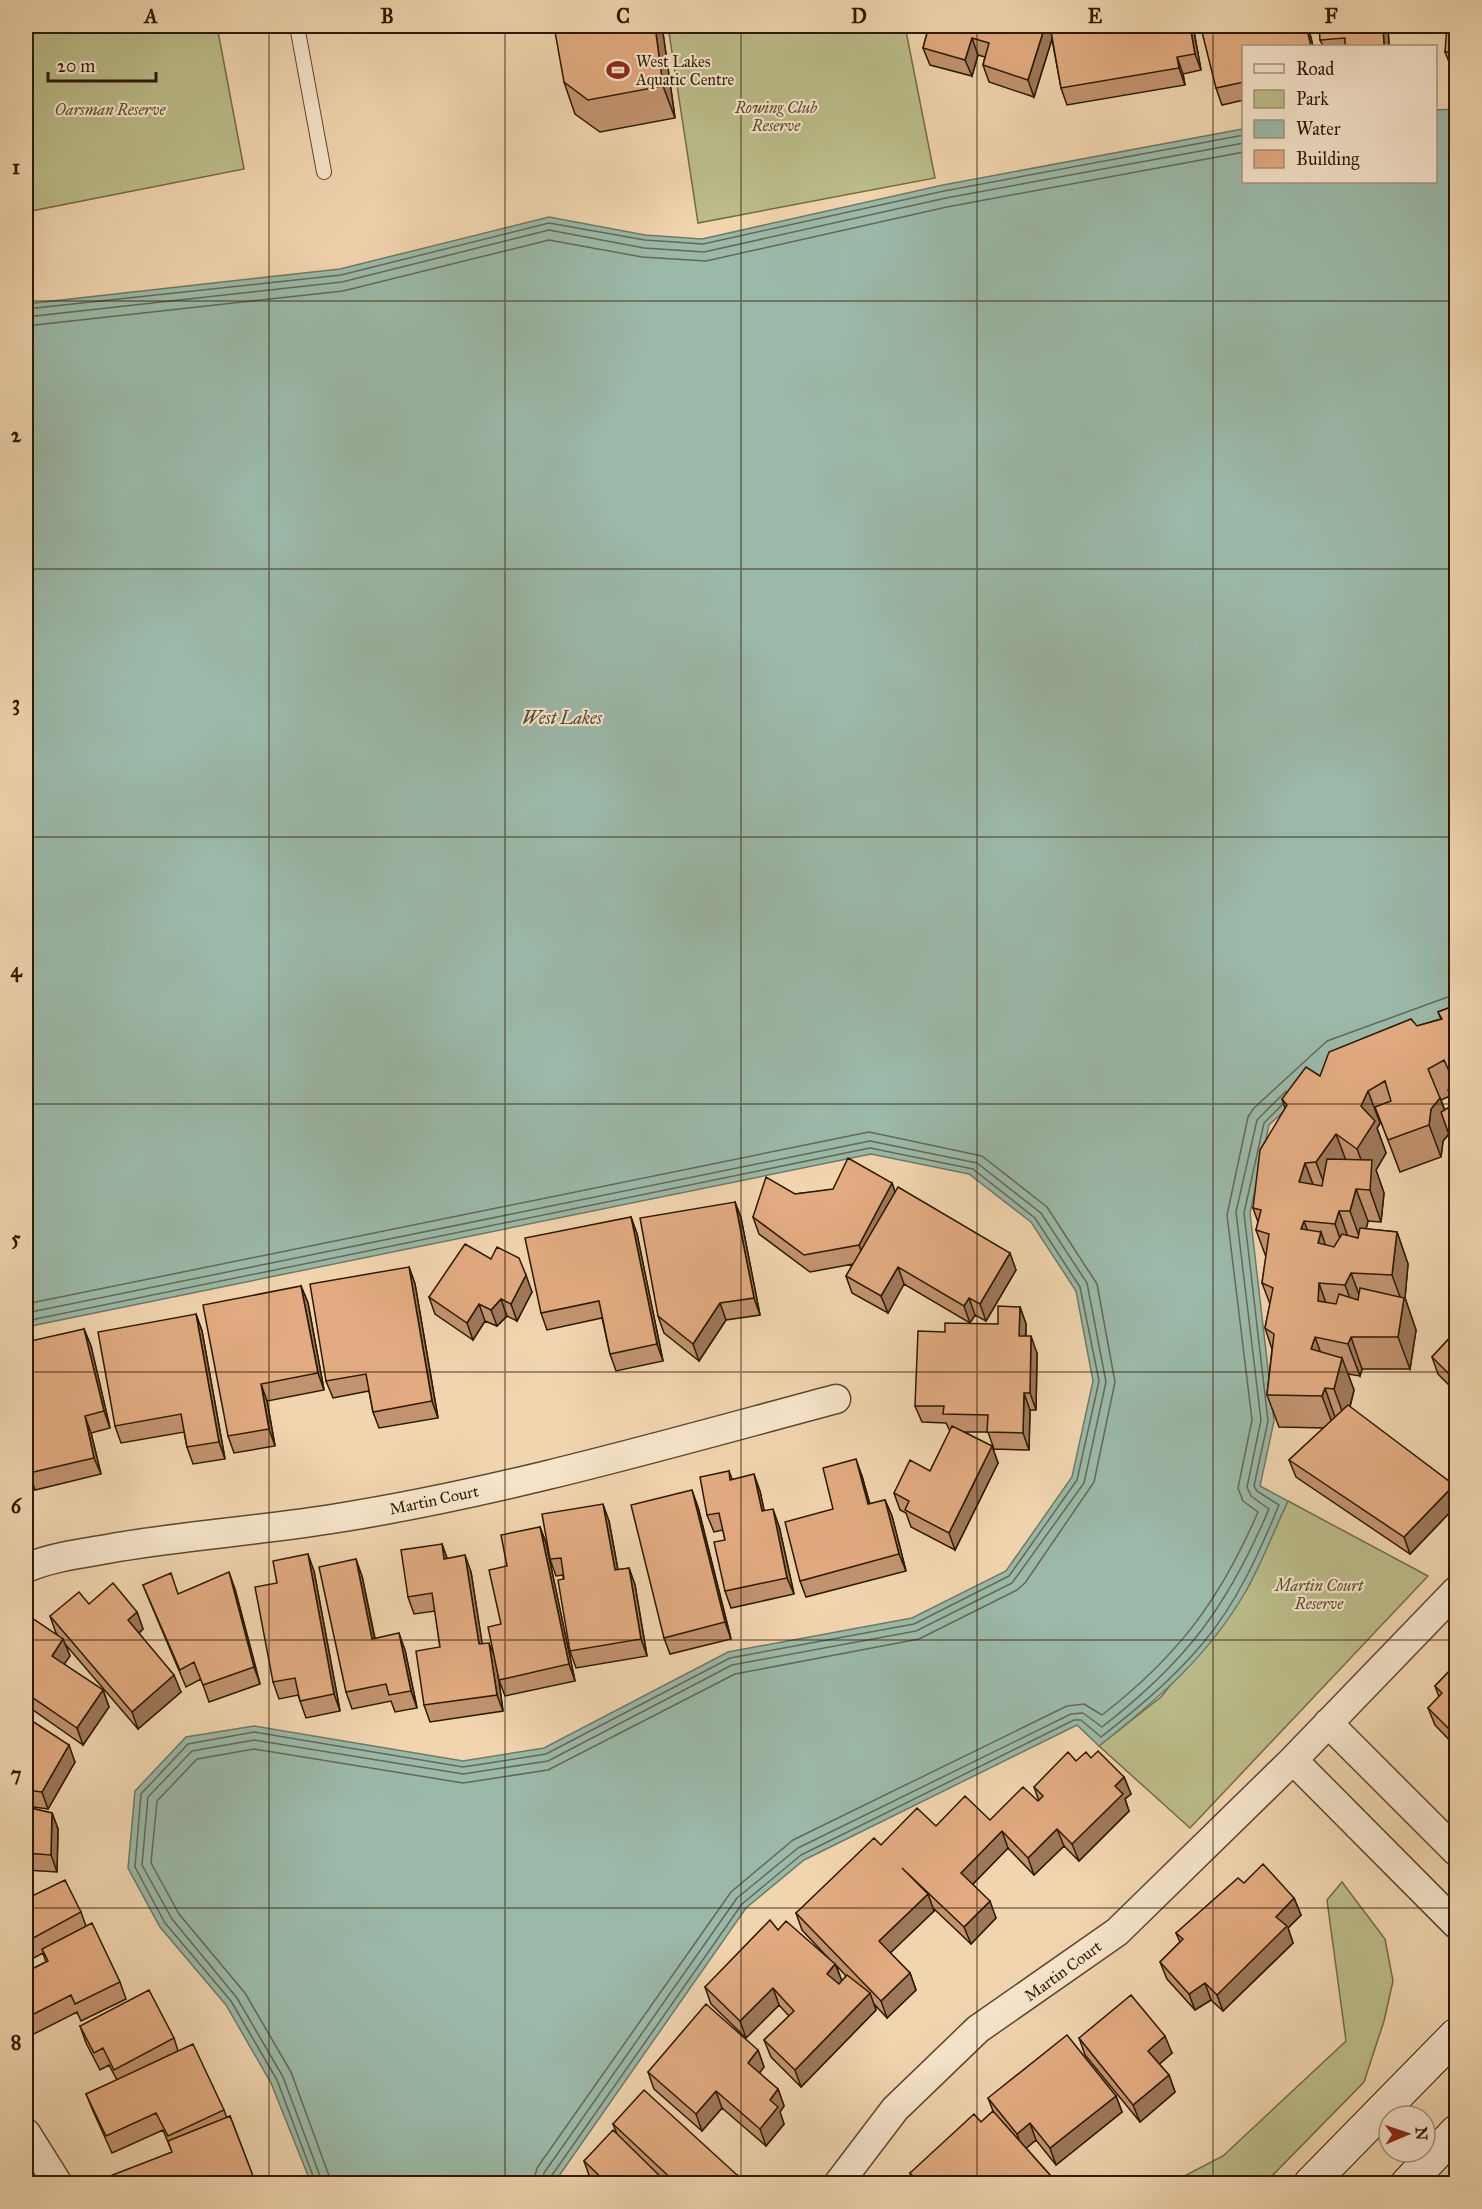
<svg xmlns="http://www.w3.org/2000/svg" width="1482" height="2209" font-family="'IM FELL Great Primer',serif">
<rect width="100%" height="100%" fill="#f1d5af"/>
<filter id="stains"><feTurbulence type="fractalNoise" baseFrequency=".00333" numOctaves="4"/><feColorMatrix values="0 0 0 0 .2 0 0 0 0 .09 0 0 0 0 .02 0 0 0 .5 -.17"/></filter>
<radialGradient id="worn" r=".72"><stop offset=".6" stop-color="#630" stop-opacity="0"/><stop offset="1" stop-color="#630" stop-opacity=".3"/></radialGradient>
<path fill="#bbbd8a" stroke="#746b46" stroke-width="1.5" d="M26 26H217L244 169 26 212Z
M668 26H905L935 178 698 223Z
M1288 1501 1428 1576 1190 1828 1099 1746 1161 1697 1247 1589Z
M1342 1882 1385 1939 1393 1981 1384 2021 1364 2082 1265 2183H1171L1223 2156 1346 2041 1327 1900Z"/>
<path fill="#9bb9a9" stroke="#6f7966" stroke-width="1.5" d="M1456 109V1016L1338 1061 1269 1125 1250 1213 1274 1421 1260 1486 1288 1501C1274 1530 1263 1561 1247 1589 1210 1655 1157 1700 1099 1746L1077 1725 804 1860 746 1908 554 2183H311L271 2083 226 2005 160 1927 128 1868 135 1791 186 1737 254 1726 463 1761 544 1748 728 1652 912 1618 1006 1571 1072 1477 1093 1381 1076 1291 1031 1222 969 1174 871 1154 26 1327V304L340 269 549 217 645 235 702 239 943 185 1243 129 1244 182H1436V110Z"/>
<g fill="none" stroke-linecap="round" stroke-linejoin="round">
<path stroke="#646956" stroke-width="1.5" d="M26 309 341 275 549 223 645 240 703 244 944 191 1244 135
M26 317 342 282 549 230 644 248 704 252 946 198 1244 143
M26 326 343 291 549 240 642 257 706 261 947 207 1244 152
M26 1304 869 1132 982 1156 1047 1207 1097 1284 1115 1382 1094 1482 1025 1583 1017 1590 919 1639 735 1674 548 1770 463 1783 254 1749 197 1759 157 1801 151 1863 179 1914 245 1993 291 2072 332 2184
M26 1313 870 1141 977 1163 1041 1213 1087 1283 1106 1382 1084 1483 1012 1583 916 1631 732 1665 548 1761 463 1774 254 1740 192 1751 148 1797 142 1865 172 1919 237 1998 283 2077 323 2184
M26 1321 870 1148 973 1169 1035 1218 1080 1287 1099 1381 1077 1480 1009 1576 914 1624 730 1658 546 1754 463 1767 254 1732 188 1744 141 1794 135 1867 165 1923 231 2001 277 2080 316 2184
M533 2184 537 2168 731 1892 793 1840 1067 1706 1084 1704 1102 1715C1178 1656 1220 1600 1258 1512L1243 1501 1238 1488 1252 1420 1227 1215 1248 1117 1254 1108 1327 1041 1456 994
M542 2184 544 2173 737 1898 798 1848 1071 1714 1083 1713 1102 1727C1187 1661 1227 1607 1269 1509L1251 1496 1247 1487 1261 1420 1236 1212 1257 1120 1286 1091
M549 2184 550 2178 742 1904 801 1855 1074 1720H1081L1101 1737C1138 1708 1173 1679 1203 1643 1237 1603 1259 1553 1279 1505L1257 1491 1254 1486 1268 1421 1244 1213 1264 1123 1282 1105"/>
<g stroke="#5d482d" stroke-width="16">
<path id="lane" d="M297 26 324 172"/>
</g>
<g stroke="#5d482d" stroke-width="31">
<path id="street" d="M26 1568C55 1556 86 1553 118 1547 191 1535 265 1530 338 1518 507 1491 671 1443 836 1399
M1328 1723 1456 1851
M1293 1760 1456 1924
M26 2133 58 2184
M838 2184 895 2109 978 2029 1117 1932 1293 1760 1456 1591"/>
</g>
<g stroke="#2c1902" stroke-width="35">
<path id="secondary" d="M1310 2184 1456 2035
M1407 2184 1456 2132"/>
</g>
<use href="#lane" stroke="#f6e4cb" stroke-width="14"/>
<use href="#street" stroke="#f6e4cb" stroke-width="28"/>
<use href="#secondary" stroke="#f6e4cb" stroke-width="33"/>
</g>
<path fill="#c2936f" stroke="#2c1902" stroke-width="1.5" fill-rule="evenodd" d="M662 26 675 118 600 132 575 114 564 82Z
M929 26H1193L1201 70 1183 74 1185 85 1067 105 1061 88 1052 39 1034 97 989 82 983 65 985 57 978 55 972 76 930 65 923 48Z
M1212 26H1308L1313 46H1244V100L1222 105 1216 88Z
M1388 26 1389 46H1323L1320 40Z
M1456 26V69H1452L1445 52Z
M1456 1005V1157L1449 1134 1443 1141 1441 1157 1400 1172 1381 1122 1377 1128 1386 1153 1376 1170 1384 1193 1381 1222 1368 1221 1366 1229 1397 1232 1408 1264 1405 1298 1416 1330 1410 1369H1362L1360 1376 1348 1374 1354 1390 1350 1407 1454 1485 1456 1493V1506L1410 1554 1296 1477 1289 1460 1324 1428 1279 1427 1267 1395 1272 1349 1265 1328 1270 1304 1262 1283 1266 1257 1256 1230 1258 1222 1253 1208 1285 1108 1282 1099 1320 1076 1417 1026 1441 1019 1438 1012ZM1450 1096 1453 1105 1445 1110 1441 1100Z
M892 1183 895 1192 1016 1270 986 1321 975 1315 970 1323 904 1284 888 1313 852 1293 846 1276 853 1264 810 1272 759 1234 753 1217 795 1194Z
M735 1202 741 1218 760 1315 726 1320 699 1361 664 1333 658 1316Z
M631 1217 637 1234 663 1361 616 1371 610 1354 602 1318 547 1330 541 1313Z
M409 1267 415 1284 438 1418 379 1428 373 1412 369 1391 333 1398 326 1381Z
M301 1286 308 1303 324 1390 267 1401 275 1446 234 1453 228 1436Z
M532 1292 517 1321 507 1316 497 1326 485 1321 473 1340 435 1314 429 1297Z
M1020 1307 1026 1324V1336L1037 1353 1036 1410H1030L1029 1450 994 1449 988 1432H964L992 1446 998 1463 955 1550 911 1527 906 1513 900 1510 894 1493 930 1471 950 1431 946 1423 922 1422 915 1406 945 1332 998 1324Z
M196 1314 202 1331 225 1459 193 1464 187 1447 184 1432 121 1443 115 1426Z
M84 1329 91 1346 110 1428 91 1433 101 1474 35 1490 29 1473Z
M1456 1331V1392L1438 1374 1432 1357Z
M729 1471 732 1479 760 1491 764 1511 779 1526 794 1594 731 1608 725 1591V1540L723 1530 714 1532 707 1515Z
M862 1476 870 1504 885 1500 892 1516 906 1571 806 1597 800 1581 833 1509Z
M698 1507 731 1639 670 1654 664 1638Z
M609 1521 618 1570 629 1568 635 1585 647 1656 576 1668 570 1651 563 1575 556 1576 550 1559Z
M540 1527 546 1543 575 1681 505 1696 499 1680 497 1667 503 1711 430 1722 424 1705 440 1647 435 1611 414 1614 408 1597 442 1544 447 1558 471 1572 482 1644 494 1657 501 1624 507 1566Z
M314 1571 340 1711 306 1718 298 1695 279 1699 273 1682 277 1583Z
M362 1576 375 1638 405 1650 417 1708 395 1712 391 1701 352 1709 346 1692Z
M143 1585 179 1594 235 1589 260 1684 209 1702 201 1679 186 1687 150 1602Z
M89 1604 137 1612 143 1629 139 1633 181 1692 138 1729 65 1644 70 1656 64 1664 103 1690 109 1707 83 1745 26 1705V1614L58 1636 56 1633 50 1616Z
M1456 1664V1747L1435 1725 1428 1708 1439 1697 1435 1686Z
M26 1717 75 1762 48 1809 26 1806Z
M1091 1758 1124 1777 1131 1794 1125 1799 1129 1811 1079 1861 1064 1846 1034 1875 1008 1848 973 1884 996 1918 971 1944 933 1908 934 1911 890 1953 910 1973 916 1990 887 2018 874 2004 876 2010 801 2087 771 2057 764 2040 789 2016 779 2005 746 2038 711 2004 705 1987 778 1930 832 1962 802 1930 796 1913 881 1845 936 1826 990 1820 1038 1801H1039L1034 1787 1076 1761ZM836 1965 846 1976 842 1981Z
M26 1807 52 1813 58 1829 57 1872 26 1870Z
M1244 1883 1294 1898 1301 1915 1288 1928 1293 1943 1223 2011 1211 2000 1195 2010 1167 1979 1160 1962 1180 1942 1176 1933Z
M26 1893 28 1898 81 1912 86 1926 120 1982 126 1999 81 2021 77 2012 26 2038V1972L46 1962 43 1953 26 1962Z
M80 2026 174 2038 178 2051 224 2110 227 2118 230 2116 256 2184H113L172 2152 163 2130 112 2153 93 2111 86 2094 117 2080 109 2065 100 2070 86 2043Z
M1079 2038 1172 2053 1159 2064 1169 2075 1175 2092 1140 2122 1085 2055Z
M758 2050 764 2067 759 2073 778 2089 784 2106 780 2112 784 2124 766 2146 722 2108 702 2131 654 2089 648 2072Z
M1116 2096 1122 2112 1056 2165 1036 2140 1026 2148 1058 2184H914L910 2173 981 2122 993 2111 988 2098Z
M613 2124 737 2175 740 2184H596L590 2178 584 2161 617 2134Z"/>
<path fill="#9e785a" stroke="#2c1902" stroke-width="1.5" d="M655 26H662L675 118 663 86Z
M1045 26H1056L1034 97 1028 80Z
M1190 26H1193L1201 70 1195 54Z
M1306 26H1308L1313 46H1311Z
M1383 26H1388L1389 46H1384Z
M972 38 978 55 972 76 965 60Z
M1177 57 1183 74 1185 85 1179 68Z
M1368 1091 1380 1123 1377 1128 1386 1153 1376 1170 1384 1193 1381 1222 1370 1190 1369 1181 1357 1149 1361 1106Z
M1440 1098 1452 1130 1443 1141 1441 1157 1429 1125 1431 1109Z
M1336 1134 1348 1166 1328 1194 1316 1162Z
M1305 1163 1317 1195 1299 1182Z
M892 1183 898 1200 865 1262 859 1245Z
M1356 1189 1368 1221 1362 1244 1350 1211Z
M735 1202 741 1218 760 1315 754 1298Z
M1339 1211 1350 1243 1346 1256 1335 1224Z
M631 1217 637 1234 663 1361 657 1344Z
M1304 1221 1316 1253 1301 1229Z
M1321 1232 1332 1264 1318 1243Z
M1397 1232 1408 1264 1405 1298 1416 1330 1410 1369 1398 1337 1403 1305 1392 1275Z
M1010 1253 1016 1270 986 1321 980 1304Z
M409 1267 415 1284 438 1418 432 1401Z
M898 1267 904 1284 888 1313 881 1296Z
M1351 1273 1363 1305 1357 1317 1345 1285Z
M526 1275 532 1292 517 1321 511 1304Z
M1319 1283 1330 1315 1318 1301Z
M301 1286 308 1303 324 1390 318 1373Z
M969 1298 975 1315 970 1323 964 1306Z
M501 1299 507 1316 497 1326 491 1310Z
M720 1303 726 1320 699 1361 693 1344Z
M479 1304 485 1321 473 1340 467 1323Z
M1020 1307 1026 1324 1025 1353 1019 1336Z
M196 1314 202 1331 225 1459 219 1442Z
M84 1329 91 1346 110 1428 104 1411Z
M1031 1336 1037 1353 1036 1410 1030 1393Z
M1315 1337 1327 1370 1311 1349Z
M1351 1337 1362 1369 1360 1376 1348 1344Z
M1342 1358 1354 1390 1346 1422 1334 1389Z
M261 1384 267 1401 275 1446 269 1429Z
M1325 1388 1336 1420 1334 1428 1322 1396Z
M1024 1393 1030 1410 1029 1450 1023 1433Z
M85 1416 91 1433 101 1474 94 1458Z
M992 1446 998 1463 955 1550 949 1533Z
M856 1459 862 1476 874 1521 868 1504Z
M754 1474 760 1491 768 1528 762 1511Z
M1454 1485 1456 1493V1506L1410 1554 1404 1537Z
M692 1490 698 1507 731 1639 725 1622Z
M885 1500 892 1516 906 1571 899 1554Z
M603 1504 609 1521 621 1587 615 1570Z
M773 1509 779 1526 794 1594 787 1578Z
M540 1527 546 1543 575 1681 569 1664Z
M442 1544 448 1561 444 1559Z
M308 1554 314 1571 340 1711 334 1694Z
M465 1555 471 1572 485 1661 479 1644Z
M356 1559 362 1576 378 1656 372 1639Z
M629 1568 635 1585 647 1656 641 1639Z
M229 1572 235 1589 260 1684 254 1667Z
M137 1612 143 1629 134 1637 128 1620Z
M399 1633 405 1650 417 1708 411 1691Z
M63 1639 70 1656 58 1673 52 1656Z
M489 1643 496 1660 503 1711 497 1695Z
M174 1675 181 1692 138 1729 132 1712Z
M103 1690 109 1707 83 1745 77 1728Z
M69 1745 75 1762 48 1809 42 1792Z
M1124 1777 1131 1794 1125 1799 1129 1811 1079 1861 1072 1844 1115 1786Z
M52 1813 58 1829 57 1872 51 1855Z
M1057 1829 1064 1846 1034 1875 1028 1858Z
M1002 1831 1008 1848 967 1890 961 1873Z
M928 1894 934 1911 885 1958 879 1941Z
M1294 1898 1301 1915 1288 1928 1293 1943 1223 2011 1217 1995 1276 1917Z
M990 1901 996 1918 971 1944 964 1927Z
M835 1964 842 1981 833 1991 827 1974Z
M910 1973 916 1990 887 2018 881 2001Z
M1205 1983 1211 2000 1195 2010 1189 1994Z
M773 1988 779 2005 746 2038 740 2021Z
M870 1993 876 2010 801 2087 795 2070Z
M1165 2036 1172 2053 1155 2068 1148 2051Z
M758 2050 764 2067 754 2080 748 2063Z
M1169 2075 1175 2092 1140 2122 1133 2105Z
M778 2089 784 2106 780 2112 784 2124 766 2146 760 2129 770 2100Z
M716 2091 722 2108 702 2131 696 2114Z
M1116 2096 1122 2112 1056 2165 1050 2148Z
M1030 2123 1036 2140 1023 2151 1017 2134Z
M737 2175 740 2184H729Z"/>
<path fill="#e2ab81" stroke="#2c1902" stroke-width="1.5" d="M554 26H655L663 86 588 100 564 82Z
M929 26H1045L1028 80 983 65 989 43 972 38 965 60 923 48Z
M1050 26H1190L1195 54 1177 57 1179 68 1061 88Z
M1212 26H1306L1311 46H1244V82L1216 88 1201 28Z
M1319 26H1383L1384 46H1345V38L1320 40Z
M1447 26H1456V52H1445Z
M1456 1005V1086L1444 1060 1428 1069 1440 1098 1431 1109 1429 1125 1388 1140 1375 1107 1391 1101 1385 1081 1368 1091 1361 1106 1375 1121 1357 1149 1336 1134 1316 1162 1305 1163 1299 1182 1322 1186 1327 1159 1372 1160 1370 1190 1356 1189 1350 1211H1339L1335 1224 1304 1221 1301 1229 1321 1232 1318 1243 1334 1247 1342 1234 1358 1238 1360 1228 1397 1232 1392 1275 1351 1273 1345 1285 1319 1283 1318 1301 1336 1304 1339 1294 1358 1300 1360 1288 1404 1298 1398 1337H1351L1348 1344 1315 1337 1311 1349 1342 1358 1334 1389 1325 1388 1322 1396 1267 1395 1274 1334 1265 1328 1273 1288 1262 1283 1269 1234 1256 1230 1261 1210 1253 1208 1260 1150 1287 1105 1282 1099 1306 1067 1320 1076 1329 1052 1411 1019 1417 1026 1442 1019 1438 1012Z
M1456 1086V1145L1453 1146 1441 1112 1455 1104 1448 1090Z
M848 1158 892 1183 859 1245 804 1255 753 1217 766 1177 795 1194 833 1189Z
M898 1187 1010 1253 980 1304 969 1298 964 1306 898 1267 881 1296 846 1276Z
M735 1202 754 1298 720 1303 693 1344 658 1316 640 1218Z
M631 1217 657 1344 610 1354 599 1301 541 1313 525 1238Z
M465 1244 491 1259 497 1247 519 1258 526 1275 511 1304 501 1299 491 1310 479 1304 467 1323 429 1297Z
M409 1267 432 1401 373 1412 366 1374 326 1381 310 1284Z
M301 1286 318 1373 261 1384 269 1429 228 1436 203 1305Z
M998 1306 1020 1307 1019 1336H1031L1030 1393H1024L1023 1433 987 1432 988 1415 943 1414 944 1406H915L918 1331 945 1332V1323L998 1324Z
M196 1314 219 1442 187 1447 181 1414 115 1426 98 1332Z
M84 1329 104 1411 85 1416 94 1458 29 1473 26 1460V1342Z
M1456 1331V1381L1432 1357Z
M1348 1405 1454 1485 1404 1537 1289 1460Z
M952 1426 992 1446 949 1533 905 1510 909 1501 894 1493 910 1460 930 1471Z
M856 1459 868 1504 885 1500 899 1554 800 1581 785 1522 833 1509 823 1468Z
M729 1471 730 1480 754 1474 762 1511 773 1509 787 1578 725 1591 714 1542 725 1540 719 1513 707 1515 700 1477Z
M692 1490 725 1622 664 1638 631 1505Z
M603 1504 615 1570 629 1568 641 1639 570 1651 558 1580 564 1579 561 1558 550 1559 542 1514Z
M540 1527 569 1664 499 1680 488 1627 501 1624 489 1570 507 1566 501 1535Z
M442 1544 444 1559 465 1555 479 1644 489 1643 497 1695 424 1705 416 1651 440 1647 432 1593 408 1597 401 1550Z
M308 1554 334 1694 300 1701 295 1678 273 1682 255 1587 277 1583 273 1561Z
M356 1559 372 1639 399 1633 411 1691 389 1695 386 1684 346 1692 319 1567Z
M229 1572 254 1667 203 1685 194 1662 180 1670 143 1585 171 1573 178 1594Z
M113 1583 137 1612 128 1620 174 1675 132 1712 50 1616 79 1592 89 1604Z
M26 1614 63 1639 52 1656 103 1690 77 1728 26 1693Z
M1456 1664V1736L1428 1708 1442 1693 1435 1686Z
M26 1717 69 1745 42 1792 26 1790Z
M1098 1751 1124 1777 1115 1786 1123 1794 1072 1844 1057 1829 1028 1858 1002 1831 961 1873 990 1901 964 1927 902 1868 928 1894 879 1941 910 1973 881 2001 796 1913 874 1838 881 1845 917 1808 936 1826 965 1796 990 1820 1023 1787 1038 1801 1043 1796 1034 1787 1068 1752 1076 1761 1086 1752 1091 1758Z
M26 1807 52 1813 51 1855 26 1853Z
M1263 1864 1294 1898 1276 1917 1287 1926 1217 1995 1205 1983 1189 1994 1160 1962 1183 1939 1176 1933 1238 1878 1244 1883Z
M65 1880 81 1912 26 1942V1893L28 1898Z
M770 1920 778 1930 786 1921 835 1964 827 1974 839 1984 847 1975 870 1993 795 2070 764 2040 794 2011 773 1988 740 2021 705 1987Z
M92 1923 120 1982 75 2004 71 1995 26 2018V1972L48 1961 42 1949Z
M149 1990 174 2038 114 2070 103 2048 94 2053 80 2026Z
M1131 1995 1165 2036 1148 2051 1169 2075 1133 2105 1079 2038Z
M706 2004 758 2050 748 2063 778 2089 770 2100 778 2107 760 2129 716 2091 696 2114 648 2072Z
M1067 2035 1116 2096 1050 2148 1030 2123 1017 2134 988 2098Z
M193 2044 224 2110 168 2136 156 2113 106 2136 86 2094Z
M644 2090 737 2175 729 2184H677L613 2124Z
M993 2111 1058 2184H919L910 2173 974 2114 981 2122Z
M230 2116 253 2176 235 2184H199L197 2179 185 2184H113L110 2176 172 2152 168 2141Z
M613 2130 668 2184H608L584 2161Z"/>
<path fill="none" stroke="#2c1902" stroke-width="1.5" stroke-opacity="0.55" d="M269 26V2184M505 26V2184M741 26V2184M977 26V2184M1213 26V2184M26 301H1456M26 569H1456M26 837H1456M26 1104H1456M26 1372H1456M26 1640H1456M26 1908H1456"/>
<defs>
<g id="stadium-bare" transform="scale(1.8)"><path d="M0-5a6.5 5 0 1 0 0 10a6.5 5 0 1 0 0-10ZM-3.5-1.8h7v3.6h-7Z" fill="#8f2418" stroke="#f6e4cb" stroke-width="2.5" paint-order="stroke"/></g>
</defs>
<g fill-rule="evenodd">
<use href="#stadium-bare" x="618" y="70"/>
</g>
<g text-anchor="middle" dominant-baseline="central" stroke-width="4.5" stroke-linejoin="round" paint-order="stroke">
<g font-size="16" fill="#2c1902" stroke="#f6e4cb" text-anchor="start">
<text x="636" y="61">West Lakes<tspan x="636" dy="18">Aquatic Centre</tspan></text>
</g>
<g font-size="16" font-style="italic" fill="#574a2b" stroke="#f6e4cb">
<text x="776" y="107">Rowing Club<tspan x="776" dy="18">Reserve</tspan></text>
<text x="110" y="109">Oarsman Reserve</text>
<text x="1319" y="1585">Martin Court<tspan x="1319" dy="18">Reserve</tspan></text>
</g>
<g font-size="16" fill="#2c1902" stroke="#f6e4cb">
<text transform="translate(434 1500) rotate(-12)">Martin Court</text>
<text transform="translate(1063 1971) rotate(-36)">Martin Court</text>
</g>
<g font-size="18" font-style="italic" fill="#4d4934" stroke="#f6e4cb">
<text x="562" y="718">West Lakes</text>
</g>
</g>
<rect width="1482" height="2209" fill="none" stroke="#f1d5af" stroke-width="66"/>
<rect x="1242" y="45" width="195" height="138" fill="#f6e4cb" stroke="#a5937b" stroke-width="1.5"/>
<rect x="1254" y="64" width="30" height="9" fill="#f6e4cb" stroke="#a5937b" stroke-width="1.5"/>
<text x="1296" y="75" font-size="18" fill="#2c1902">Road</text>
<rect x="1254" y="90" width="30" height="18" fill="#bbbd8a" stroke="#a5937b" stroke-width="1.5"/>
<text x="1296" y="105" font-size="18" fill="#2c1902">Park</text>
<rect x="1254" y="120" width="30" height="18" fill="#9bb9a9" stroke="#a5937b" stroke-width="1.5"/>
<text x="1296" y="135" font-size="18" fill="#2c1902">Water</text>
<rect x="1254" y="150" width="30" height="18" fill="#e2ab81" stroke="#a5937b" stroke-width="1.5"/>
<text x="1296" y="165" font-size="18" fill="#2c1902">Building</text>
<g transform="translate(1407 2134) rotate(88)"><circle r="28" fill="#f6e4cb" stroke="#a5937b" stroke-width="1.5"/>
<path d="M0-4.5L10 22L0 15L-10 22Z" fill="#8f2418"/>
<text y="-9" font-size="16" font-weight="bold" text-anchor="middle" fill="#2c1902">N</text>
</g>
<path d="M48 72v9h108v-9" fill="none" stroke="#2c1902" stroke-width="3"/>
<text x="57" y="72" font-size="18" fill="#2c1902" stroke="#f6e4cb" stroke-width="4.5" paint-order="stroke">20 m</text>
<rect x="33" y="33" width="1416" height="2143" fill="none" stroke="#2c1902" stroke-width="2"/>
<g font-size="20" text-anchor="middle" font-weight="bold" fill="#2c1902">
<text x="151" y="23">A</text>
<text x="387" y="23">B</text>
<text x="623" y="23">C</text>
<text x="859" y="23">D</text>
<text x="1095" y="23">E</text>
<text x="1331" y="23">F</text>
<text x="16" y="174">1</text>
<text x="16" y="442">2</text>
<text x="16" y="710">3</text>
<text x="16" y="977">4</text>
<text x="16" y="1245">5</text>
<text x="16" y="1513">6</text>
<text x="16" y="1781">7</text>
<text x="16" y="2049">8</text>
</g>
<rect width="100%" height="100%" filter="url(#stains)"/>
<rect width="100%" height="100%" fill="url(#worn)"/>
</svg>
